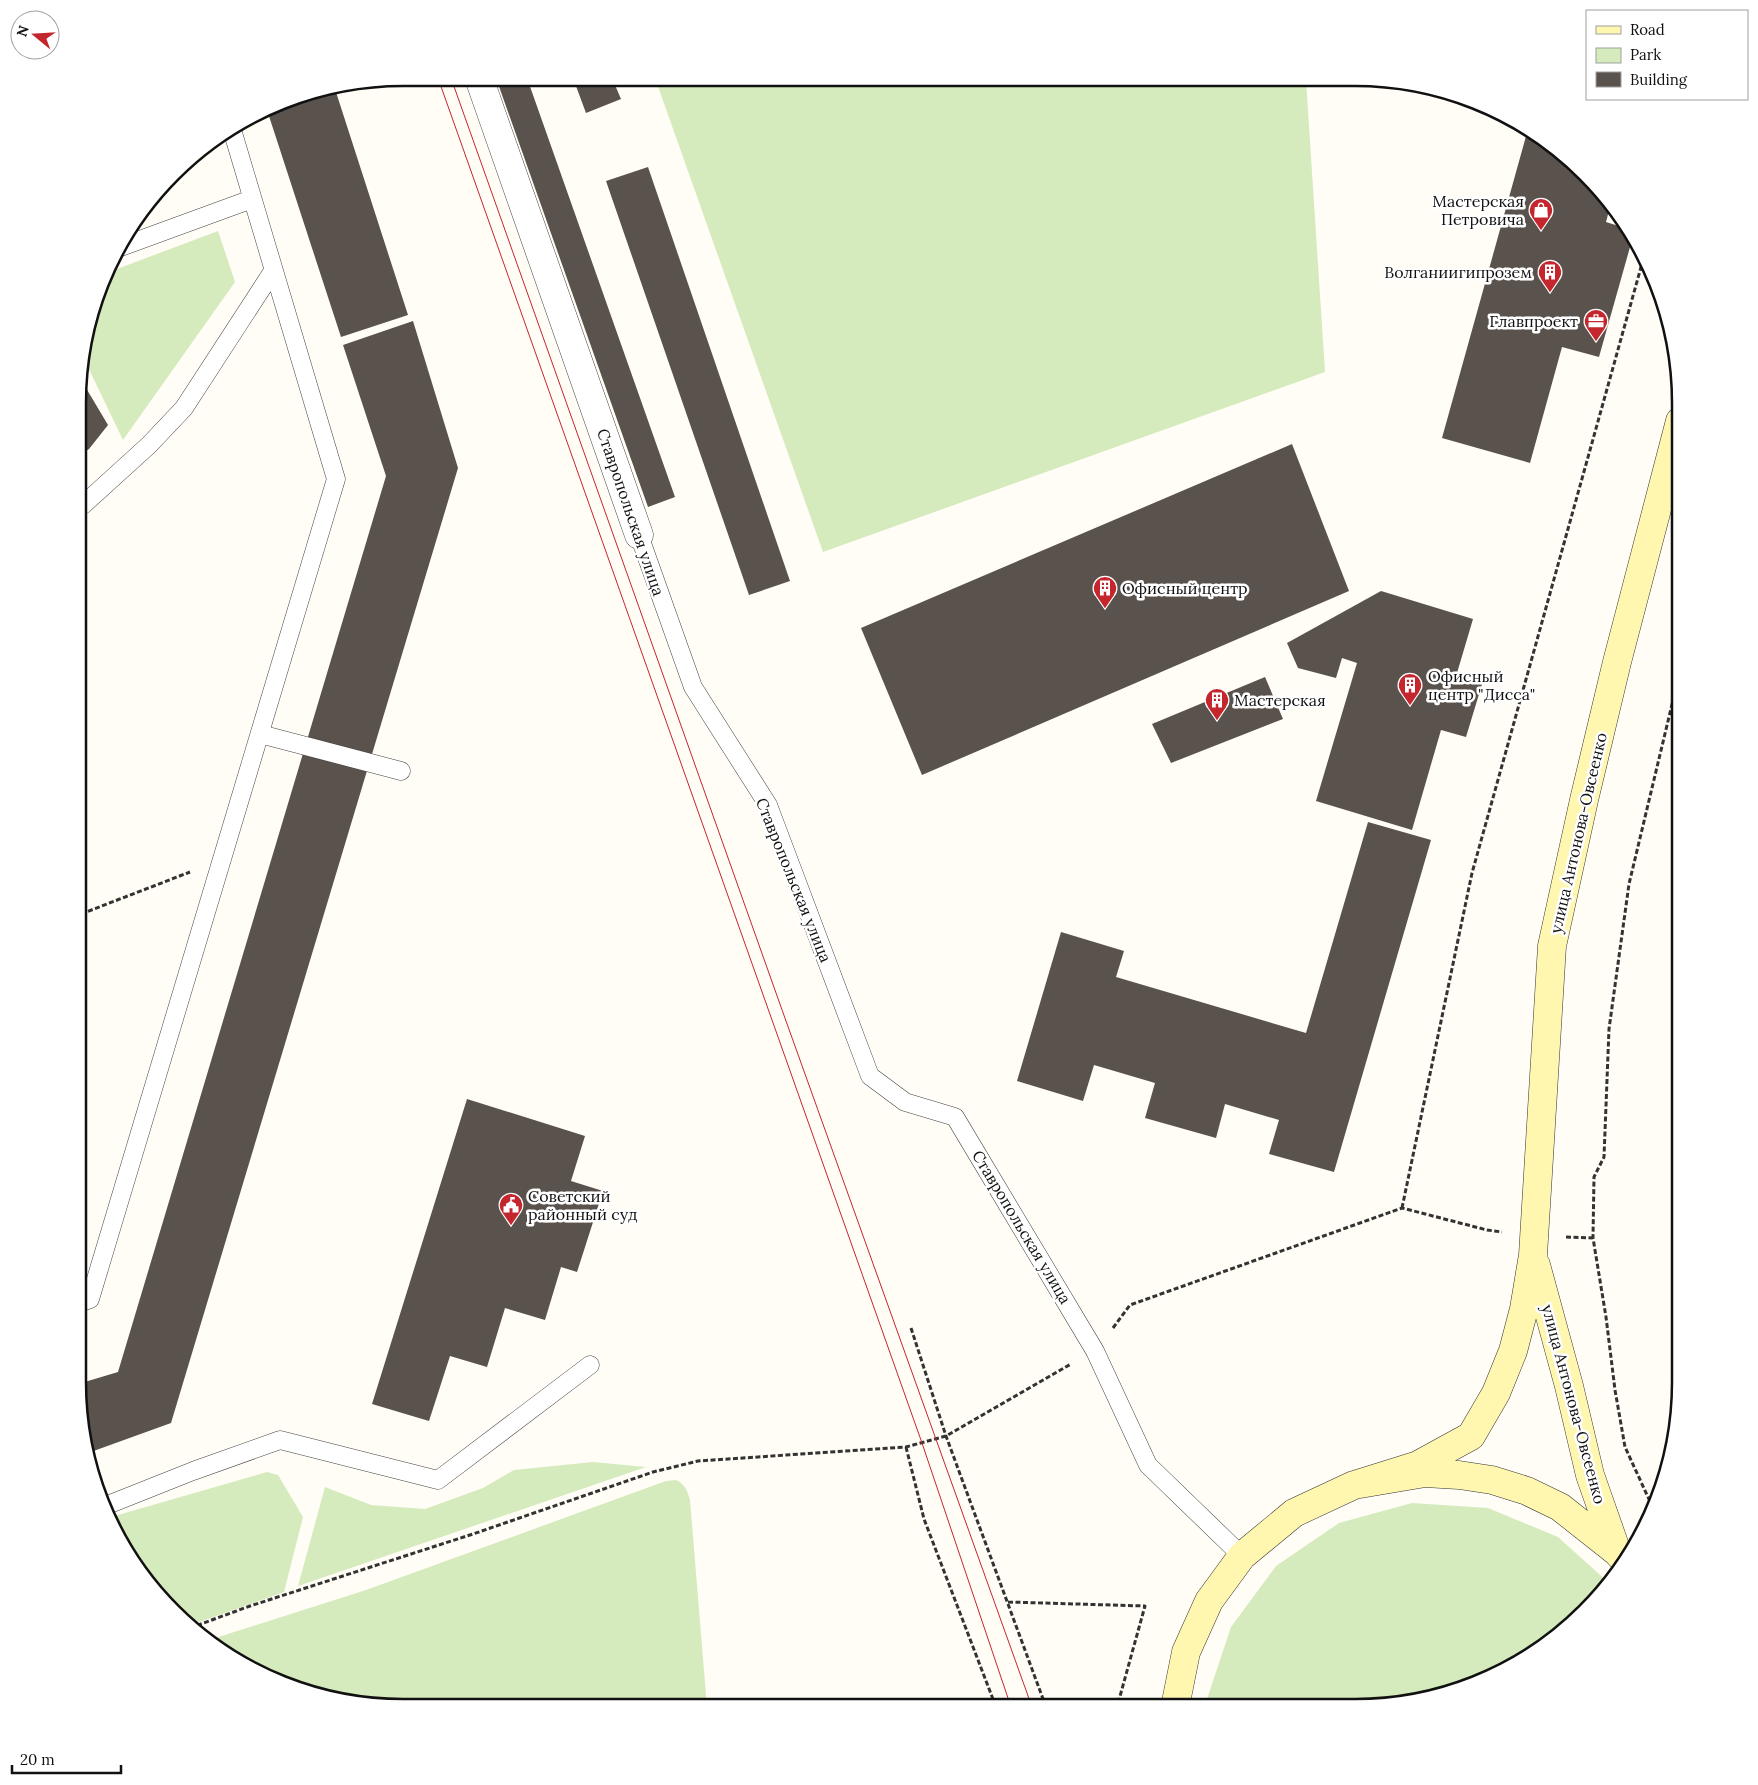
<svg xmlns="http://www.w3.org/2000/svg" width="1758" height="1785" font-family="Lora,serif">
<rect width="100%" height="100%" fill="#fffdf5"/>
<path fill="#d5ebbd" d="M655 78 1306 80 1325 372 823 552Z
M218 231 235 282 123 440 84 359V340L109 272Z
M593 1462 646 1467 298 1586 325 1487 371 1505 425 1509 483 1488 514 1470Z
M267 1472 278 1475 303 1517 284 1592 188 1626 145 1580 111 1517Z
M676 1480C685 1484 687 1490 690 1500L707 1707H382L319 1696 259 1674 209 1640 366 1590 666 1481Z
M1412 1503 1488 1508 1558 1537 1609 1583 1600 1596 1553 1640 1460 1690 1376 1707H1207V1699L1231 1627 1276 1566 1339 1523Z"/>
<path fill="#5a524d" d="M496 78H527L675 497 648 507Z
M573 78H612L621 99 586 113Z
M335 89 408 315 341 337 268 113 298 95Z
M1528 129 1570 159 1611 203 1606 222 1625 228 1632 240 1599 357 1562 347 1530 463 1442 438Z
M648 167 790 581 749 595 606 181Z
M413 321 458 468 171 1423 88 1453 78 1403V1384L118 1372 386 476 343 345Z
M83 383 108 425 89 449 83 453Z
M1292 444 1349 591 922 775 861 628Z
M1381 591 1473 619 1457 673 1483 681 1466 737 1441 730 1412 830 1316 801 1357 663 1342 658 1336 678 1298 668 1287 643Z
M1265 677 1283 719 1171 763 1152 724Z
M1368 822 1431 840 1334 1172 1269 1154 1279 1120 1225 1104 1216 1138 1145 1118 1155 1083 1094 1065 1083 1101 1017 1081 1061 932 1124 951 1116 977 1306 1033Z
M467 1099 585 1136 571 1181 603 1191 577 1272 561 1267 545 1320 505 1308 487 1367 450 1356 429 1421 372 1404Z
M1679 1277H1680V1302L1673 1300Z"/>
<g fill="none" stroke-linecap="round" stroke-linejoin="round">
<g stroke="#444" stroke-width="19">
<path id="service" d="M118 248 252 199
M83 505 149 445 184 408 273 271
M639 535 693 687 768 805 870 1076 905 1102 955 1117 1095 1351 1148 1465 1242 1556
M260 734 401 771
M79 1303 90 1299 336 479 233 133
M105 1506 193 1471 280 1440 438 1480 590 1365"/>
</g>
<g stroke="#444" stroke-width="29">
<path id="minor" d="M479 78 639 535"/>
</g>
<g stroke="#333" stroke-width="29">
<path id="secondary" d="M1536 1265 1569 1386 1590 1475 1617 1552
M1354 1485 1418 1465 1471 1436 1496 1393 1513 1351 1524 1309 1533 1255 1552 946 1584 800 1617 662 1680 421
M1175 1707 1186 1652 1209 1601 1242 1556 1294 1513 1354 1485 1425 1473 1459 1475 1492 1480 1527 1491 1560 1507 1617 1552 1624 1560"/>
</g>
<path stroke="#333" stroke-width="3" stroke-dasharray="5 2.5" stroke-linecap="butt" d="M81 914 190 872
M1402 1208 1472 873 1643 260
M1566 1237 1593 1238
M911 1328 946 1436 1046 1707
M1113 1328 1130 1305 1402 1208 1487 1230 1502 1232
M906 1447 924 1519 996 1707
M1653 1508 1625 1447 1615 1390 1606 1317 1593 1238 1594 1177 1604 1157 1609 1029 1629 884 1680 671
M1008 1602 1145 1606 1117 1707
M190 1628 250 1606 473 1534 653 1472 698 1461 906 1447 946 1436 1071 1364"/>
<use href="#service" stroke="#fff" stroke-width="18"/>
<use href="#minor" stroke="#fff" stroke-width="28"/>
<use href="#secondary" stroke="#fff6b0" stroke-width="28"/>
<path stroke="#c4262e" stroke-width="1" d="M438 78 922 1443 1011 1707
M451 78 781 1007 1032 1707"/>
</g>
<defs>
<g id="shop-pin" transform="scale(1.25)"><path d="M0 17L-7.5 6A9.5 9.5 0 1 1 7.5 6Z" fill="#c4262e" stroke="#fff"/><path d="M-5-2.5h2.3a2.7 3.5 0 0 1 5.4 0H5L5.5 6h-11ZM-1.5-2.5h3a1.5 2.3 0 0 0-3 0Z" fill="#fff"/></g>
<g id="building-pin" transform="scale(1.25)"><path d="M0 17L-7.5 6A9.5 9.5 0 1 1 7.5 6Z" fill="#c4262e" stroke="#fff"/><path d="M-4-6H4V6H1V3H-1V6H-4ZM-2.5-4.3h1.7v1.8h-1.7ZM.8-4.3h1.7v1.8H.8ZM-2.5-1h1.7V.8h-1.7ZM.8-1h1.7V.8H.8Z" fill="#fff"/></g>
<g id="office-pin" transform="scale(1.25)"><path d="M0 17L-7.5 6A9.5 9.5 0 1 1 7.5 6Z" fill="#c4262e" stroke="#fff"/><path d="M-6-3h4V-5.5h4V-3h4V5H-6ZM-1-4.5V-3h2v-1.5ZM-6 0V1H6V0Z" fill="#fff"/></g>
<g id="civic-pin" transform="scale(1.25)"><path d="M0 17L-7.5 6A9.5 9.5 0 1 1 7.5 6Z" fill="#c4262e" stroke="#fff"/><path d="M-.6-6.5H3V-4.5H.6V-3L4-1V1h2V6H-6V1h2V-1L-.6-3ZM-1.2 2.5V6h2.4V2.5Z" fill="#fff"/></g>
</defs>
<g fill-rule="evenodd">
<use href="#shop-pin" x="1541" y="210"/>
<use href="#building-pin" x="1550" y="272"/>
<use href="#office-pin" x="1596" y="321"/>
<use href="#building-pin" x="1105" y="588"/>
<use href="#building-pin" x="1410" y="685"/>
<use href="#building-pin" x="1217" y="700"/>
<use href="#civic-pin" x="511" y="1205"/>
</g>
<g text-anchor="middle" dominant-baseline="central" stroke-width="5" stroke-linejoin="round" paint-order="stroke">
<g font-size="16" fill="#111" stroke="#fff" text-anchor="start">
<text x="1524" y="201" text-anchor="end">Мастерская<tspan x="1524" dy="18">Петровича</tspan></text>
<text x="1532" y="272" text-anchor="end">Волганиигипрозем</text>
<text x="1578" y="321" text-anchor="end">Главпроект</text>
<text x="1122" y="588">Офисный центр</text>
<text x="1428" y="676">Офисный<tspan x="1428" dy="18">центр "Дисса"</tspan></text>
<text x="1234" y="700">Мастерская</text>
<text x="528" y="1196">Советский<tspan x="528" dy="18">районный суд</tspan></text>
</g>
<g font-size="16" fill="#111" stroke="#fff">
<text transform="translate(631 512) rotate(71)">Ставропольская улица</text>
<text transform="translate(1578 833) rotate(-77)">улица Антонова-Овсеенко</text>
<text transform="translate(794 880) rotate(68)">Ставропольская улица</text>
<text transform="translate(1022 1227) rotate(59)">Ставропольская улица</text>
<text transform="translate(1574 1404) rotate(75)">улица Антонова-Овсеенко</text>
</g>
</g>
<path d="M0 0H1758V1785H0ZM403 86H1355A317 317 0 0 1 1672 403V1382A317 317 0 0 1 1355 1699H403A317 317 0 0 1 86 1382V403A317 317 0 0 1 403 86Z" fill="#fff" fill-rule="evenodd"/>
<path fill="none" stroke="#111" stroke-width="2.5" d="M403 86H1355A317 317 0 0 1 1672 403V1382A317 317 0 0 1 1355 1699H403A317 317 0 0 1 86 1382V403A317 317 0 0 1 403 86Z"/>
<rect x="1586" y="10" width="162" height="90" fill="#ffffff" stroke="#a0a0a0"/>
<rect x="1596" y="26" width="25" height="8" fill="#fff6b0" stroke="#a0a0a0"/>
<text x="1630" y="35" font-size="15" fill="#111111">Road</text>
<rect x="1596" y="48" width="25" height="15" fill="#d5ebbd" stroke="#a0a0a0"/>
<text x="1630" y="60" font-size="15" fill="#111111">Park</text>
<rect x="1596" y="72" width="25" height="15" fill="#5a524d" stroke="#a0a0a0"/>
<text x="1630" y="85" font-size="15" fill="#111111">Building</text>
<g transform="translate(35 35) rotate(288)"><circle r="24" fill="#ffffff" stroke="#a0a0a0"/>
<path d="M0-4L9 19L0 12L-9 19Z" fill="#c4262e"/>
<text y="-8" font-size="14" font-weight="bold" text-anchor="middle" fill="#111111">N</text>
</g>
<path d="M12 1765v8h109v-8" fill="none" stroke="#111111" stroke-width="2.5"/>
<text x="20" y="1765" font-size="15" fill="#111111" stroke="#ffffff" stroke-width="4" paint-order="stroke">20 m</text>
</svg>
